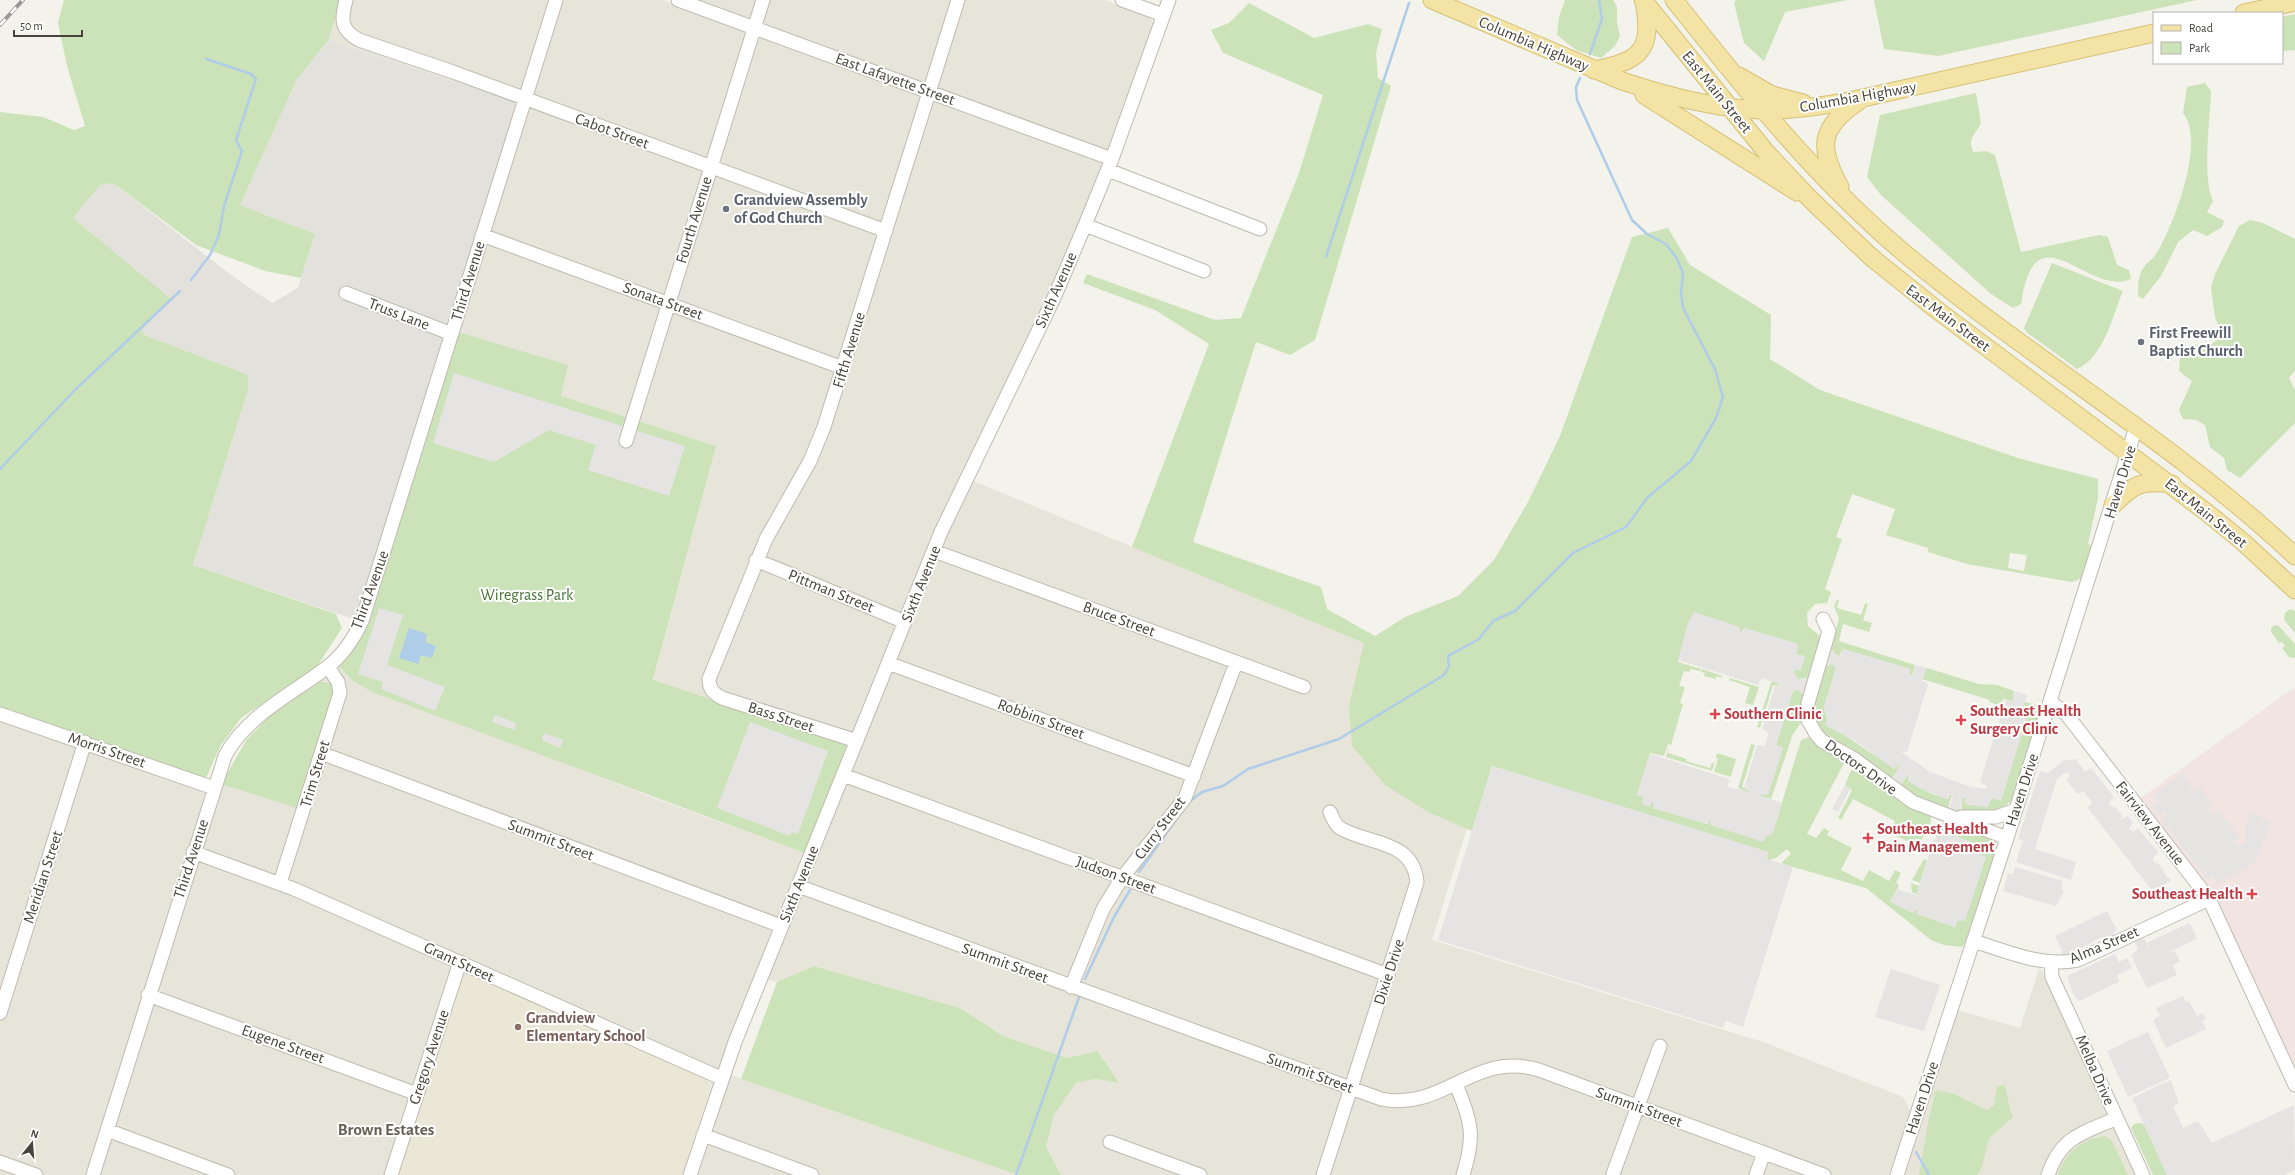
<svg xmlns="http://www.w3.org/2000/svg" width="2295" height="1175" font-family="'Alegreya Sans',sans-serif">
<rect width="100%" height="100%" fill="#f3f2eb"/>
<path fill="#e7e4da" d="M341 0H549L517 106 512 100 328 41Z
M561 0H663L916 91 1099 160 1103 165 1043 306 945 508 847 749 844 743 653 681 716 446 561 396 458 332Z
M693 0H1104L1149 16 1154 24 1109 151Z
M971 480 1364 643 1360 661 1428 812 1467 828 1432 940 1766 1043 1903 1097 1911 1112 1891 1175H1061L1046 1147 1054 1115 1076 1083 1096 1079 1118 1083 1099 1051 1067 1058 1003 1036 960 1008 814 966 777 982 766 980 943 544Z
M338 665 353 681 651 797 805 853 711 1087 710 1080 470 975 461 977 397 1175H99L221 784 326 681H321Z
M0 707 206 778 205 797 86 1175H0Z
M2039 969 2042 970 2137 1175H1903L1957 1010 2020 1028Z
M731 1075 741 1079 1018 1175H698Z"/>
<path fill="#e3e1dc" d="M328 41 512 100 517 106 432 372 356 620 193 565 248 390V375L145 335 142 330 170 299 73 218 100 185 113 183 231 275 272 303 298 288 315 234 240 205 297 79Z"/>
<path fill="#ebe7d7" d="M470 975 707 1078 711 1087 682 1175H397L461 977Z"/>
<path fill="#f2e4e0" d="M2295 687V1070L2221 912 2138 800Z"/>
<path fill="#cce3b9" fill-rule="evenodd" d="M64 0H341L328 41 297 79 240 205 315 234 301 278 265 271 196 245 113 183 100 185 73 218 171 299 142 330 145 335 248 375V390L193 565 336 614 342 628 316 668 241 718 221 745 206 778 0 707V112L43 117 74 130 85 126 67 66 58 23Z
M1565 0H1613L1617 7V22L1620 36 1615 46 1601 58 1576 50 1557 35 1559 17Z
M1736 0H1848L1785 12 1764 61 1744 43 1734 3Z
M1874 0H2197L1938 56 1884 49Z
M1249 3 1314 38 1368 24 1382 29 1376 53 1378 78 1391 86 1315 340 1290 355 1256 342 1193 542 1321 587 1327 609 1375 636 1405 617 1458 596 1494 560 1528 502 1560 436 1632 237 1668 228 1690 265 1771 315 1770 359 1820 390 2018 458 2098 479V498L2088 544 2093 546 2083 578 2072 582 1967 564 1928 552V548L1886 535 1895 509 1852 494 1836 537 1842 539 1825 589 1831 592 1827 603 1815 604 1807 613 1808 626 1821 637 1808 678 1798 679 1793 673 1795 669 1800 671 1805 657 1796 654 1798 644 1744 628 1740 634V627L1692 620 1688 624 1678 662 1701 669 1700 671 1691 669 1689 672 1684 671 1679 686 1685 687 1680 703 1683 704 1671 745 1668 744 1664 756 1650 753 1637 795 1644 797 1642 804 1653 799V808L1707 824 1711 818V825L1766 837 1773 832 1801 740 1809 737 1826 751 1842 759 1844 763 1807 834 1816 838 1824 828 1829 831 1827 835 1852 848 1841 870 1863 881 1869 870 1889 881 1895 870 1901 873 1896 883 1899 885 1890 902 1917 907V914L1955 927 1982 847 1944 831 1939 838 1937 835 1942 823 1946 821 1995 839 1997 848 1965 943 1962 947 1944 945 1931 940 1866 888 1783 864 1782 862 1791 854 1787 849 1776 858 1769 860 1766 858 1768 852 1492 766 1472 831 1428 812 1385 785 1352 746 1349 706 1364 643 1132 547 1209 344 1155 310 1083 283 1087 274 1215 320 1241 318 1299 173 1323 95 1223 53 1211 30 1229 23ZM2010 553 2027 555 2024 571 2008 568Z
M2295 14V50L2282 51V17Z
M2205 83 2211 91C2210 119 2202 178 2213 201L2207 212 2224 221 2222 227 2207 236 2193 230 2178 242 2161 276 2143 299 2138 296C2138 287 2138 274 2144 267 2147 262 2153 259 2156 254 2160 248 2163 241 2166 235 2179 208 2204 138 2183 113L2187 87Z
M1976 93 1981 123C1976 134 1966 139 1974 152L1986 151 1995 155 2021 252 2099 235 2108 237 2117 265 2129 270 2131 279C2087 298 2035 205 2021 304L2013 308 1991 294 1881 195 1867 177 1880 115Z
M2250 220 2263 223 2295 239V370L2289 378 2295 390V423L2240 478 2227 470 2224 458 2210 447 2205 425 2196 420 2183 419 2179 410 2192 381 2179 371 2180 356 2192 344C2206 348 2213 345 2222 335L2215 317 2211 288 2215 274 2239 226Z
M2052 263 2123 291C2112 317 2104 357 2077 369L2026 332 2024 328Z
M458 332 568 365 561 396 716 446 653 680 846 744 847 749 805 853 372 692 353 681 338 665 369 620Z
M1837 599 1839 600 1837 608 1861 615 1865 603 1868 604 1863 620 1872 623 1869 632 1843 624 1839 641 1915 665 1912 676 1909 675 1910 669 1843 649 1839 656 1832 652 1831 648 1839 618 1834 607Z
M2290 609 2295 611V633L2284 620 2285 613Z
M2275 625 2279 626 2295 644V658L2289 657 2282 648 2285 646 2282 642 2279 643 2271 632V628Z
M1832 664 1836 668 1824 707 1827 719 1844 735 1894 768 1900 763 1901 765 1892 778C1880 775 1866 762 1855 755 1807 724 1808 721 1825 667Z
M1927 668 1979 684 1997 685 2014 691 2013 701 2003 699 2001 706 1989 702 1990 700 1922 679Z
M1702 669 1722 676V678L1716 676V679L1704 676 1705 673 1701 672Z
M1730 678 1759 687 1753 705 1745 703 1750 687 1729 680Z
M321 681 331 684 334 691 297 808 221 784 247 739 269 717Z
M1773 681 1783 686 1773 685 1760 728 1757 727 1771 683Z
M1797 689 1804 695 1801 723 1793 734 1771 799 1761 796 1760 794H1768L1783 748 1776 745 1793 691Z
M2027 696 2025 702 2036 705 2041 711 2013 799 1999 812 1961 811 1963 797 1967 798 1965 804 1987 807 1992 798 2001 800 2030 707 2023 705Z
M1751 744 1755 745 1742 787 1750 789 1749 793 1738 788Z
M1669 746 1668 753 1687 759 1686 761 1710 768 1712 763H1714L1715 761 1712 771 1666 757Z
M1717 753 1736 759 1731 777 1714 772 1718 759 1716 758Z
M1855 769 1904 803 1931 817V822L1918 847 1915 845 1910 855 1904 852 1909 842 1889 832 1895 821 1853 799 1841 820 1838 818 1852 790 1845 785 1851 771Z
M1910 773 1908 781 1932 794 1948 799 1950 795H1952L1948 808 1916 796 1902 788V783Z
M1924 859 1927 860 1920 883 1912 880Z
M1911 883 1919 886 1917 893 1926 898 1912 892Z
M814 966 960 1008 1003 1036 1067 1058 1098 1051 1119 1083 1096 1079 1076 1083 1054 1115 1046 1147 1061 1175H1018L741 1079 777 982Z
M2004 1085C2008 1095 2008 1106 2013 1117L1989 1138 1982 1167 1977 1175H1919L1929 1118 1936 1090 1954 1094 1987 1110 1994 1105 1997 1087Z
M2139 1123 2144 1124 2167 1175H2153L2131 1128 2134 1124Z
M2105 1136 2112 1141 2128 1175H2058C2066 1153 2081 1139 2105 1136Z"/>
<path fill="#e6e4e2" d="M454 373 685 446 669 496 588 470 596 445 549 430 494 462 433 443Z
M379 608 403 615 387 665 445 687 435 711 381 689 383 682 358 674Z
M1694 612 1740 627V634L1744 628 1798 644 1796 654 1805 656 1800 671 1795 669 1793 671 1798 679 1805 680 1809 677 1804 695 1799 690 1793 691 1776 745 1783 748 1768 795 1760 794 1761 796 1782 803 1773 833 1766 837 1764 842 1710 825 1711 818 1707 824 1653 808V800L1649 807 1642 804 1644 797 1637 795 1650 754 1729 779 1728 787 1750 792 1744 788 1757 745 1765 746 1769 732 1762 729 1775 685 1782 687 1783 685 1762 678 1758 685 1678 660 1688 623Z
M1831 648 1837 655H1841L1843 649 1910 669V677L1912 676 1915 665 1927 668 1922 681 1928 684 1907 752 1900 751 1930 772 1971 787 1985 789 1987 786 1980 782 2006 700 2013 701 2015 693 2014 691 2027 695 2023 705 2030 708 2001 801 1992 798 1987 807 1965 804 1966 798 1963 797 1960 809 1963 812 1946 809 1950 806 1953 797 1951 794 1947 799 1921 789 1908 781 1911 776 1909 773 1902 783V788L1891 778 1894 777 1900 763 1894 769 1860 744 1825 725 1827 719 1824 707 1836 669 1832 664 1825 667Z
M495 715 516 723 514 730 492 722Z
M750 722 828 751 798 834 792 832 790 836 717 808Z
M544 733 563 740 560 748 542 740Z
M2076 759 2085 772 2091 768 2114 797 2109 802 2110 805 2116 808 2122 816 2121 820 2128 816 2133 822 2129 829 2134 832 2138 828 2158 852 2153 858V861L2159 864 2167 877 2171 880 2154 893 2087 807 2092 803 2091 801 2083 791 2077 794 2066 779 2070 776 2069 773H2065L2057 779 2035 849 2076 862 2071 880 2016 862 2022 843 2025 842 2018 839 2040 771 2048 773 2063 761Z
M1492 766 1768 852 1767 859 1793 867 1743 1027 1728 1021 1725 1022 1723 1028 1438 940Z
M2182 773 2194 791 2201 788 2212 803 2207 808 2213 815 2219 811 2239 838 2234 842 2238 847 2244 843 2246 837 2245 828 2250 813 2271 821 2255 864 2249 863 2250 867 2240 871 2235 866 2238 873 2217 883 2213 875 2207 879 2161 820 2167 814 2164 811 2158 815 2152 807 2159 801 2154 795Z
M1845 785 1850 789 1838 812 1832 809Z
M1943 831 1982 847 1979 854 1986 857 1965 921 1958 920 1955 927 1917 914 1918 907 1913 913 1890 902 1897 889 1926 898 1917 893 1931 849 1941 851 1933 847 1930 848 1937 835 1939 838Z
M2015 867 2063 881 2061 888 2064 892 2056 906 2003 891 2008 873 2013 875Z
M2107 911 2117 930 2113 933 2115 935 2102 941V937L2073 952 2077 953 2061 957 2062 951 2055 936Z
M2190 923 2197 939 2167 953 2175 951 2180 962 2173 965 2177 975 2147 988 2131 955 2138 950 2135 942 2144 938 2151 950 2148 942Z
M2115 954 2119 962 2127 958 2132 968 2117 975 2119 982 2079 1001 2073 994 2067 976Z
M1891 969 1940 985 1924 1031 1875 1017Z
M2183 996 2186 1003 2189 1001 2197 1016 2203 1013 2206 1019 2202 1021 2206 1029 2166 1048 2153 1020 2160 1016 2156 1008Z
M2148 1032 2170 1078 2128 1097 2107 1051Z
M2171 1080 2179 1104 2173 1106 2183 1128 2198 1121 2212 1143 2294 1105 2295 1170 2284 1175H2167L2132 1098Z"/>
<path fill="#afcce8" d="M409 628 427 634 425 642 436 646 432 658 421 655 418 664 399 658Z"/>
<g fill="none" stroke-linecap="round" stroke-linejoin="round">
<path stroke="#afcce8" stroke-width="2.5" d="M1590 54 1602 19 1599 0
M1326 257 1409 3
M191 280 210 255 219 235 224 206 242 151 236 140 256 79 251 74 206 59
M0 469 76 389 180 291
M1189 802 1202 792 1223 786 1248 769 1339 739 1444 675 1449 666 1448 656 1479 639 1493 621 1515 611 1573 553 1626 527 1647 498 1691 461 1716 418 1723 397 1715 369 1683 308 1681 293 1683 273 1676 257 1666 244 1647 234 1632 220 1577 100 1576 87 1580 78
M1139 872 1180 814
M1085 979 1114 917 1130 890
M1916 1152 1929 1175
M1016 1175 1079 997"/>
<g stroke="#bebaae" stroke-width="15">
<path id="minor" d="M346 0C341 19 340 30 359 40L453 72 886 231
M678 0 1112 159
M1122 0 1163 15
M1108 170 1260 229
M1085 225 1204 271
M482 235 843 368
M346 293 452 334
M626 441 763 0
M934 551 1304 687
M756 560 905 622
M1823 619 1829 631 1808 703V720L1816 734 1822 741 1853 758 1913 802 2007 838
M888 663 1194 776
M2051 702 2067 715 2209 899 2295 1085
M0 714 214 788
M857 741 722 698C713 693 709 689 709 679L766 539 810 461 824 427 958 0
M321 753 781 926
M843 775 1388 975
M1961 817H1996L2016 810
M193 852 294 889 721 1078
M280 883 340 693 338 682 328 667
M798 886 1381 1099C1444 1112 1474 1050 1539 1070L1824 1175
M1973 941C2007 951 2042 968 2078 960L2209 899
M2051 963 2052 977 2143 1175
M1071 987 1103 909 1122 878 1185 798 1236 663
M148 995 417 1094
M0 1013 85 742
M1456 1084C1471 1123 1476 1133 1463 1175
M107 1130 228 1175
M703 1135 812 1175
M1110 1142 1200 1175
M0 1162 36 1175
M1613 1174 1660 1046
M93 1175 225 756C246 716 292 694 326 668 341 657 354 638 362 621L556 0
M391 1175 460 962
M690 1175 735 1042 941 532 1054 298 1085 225 1112 159 1169 0
M1323 1175 1417 882C1413 839 1368 845 1340 828 1335 825 1332 817 1330 812
M1756 1175 1764 1153
M1897 1175 2007 838 2136 427
M2048 1175C2061 1136 2082 1134 2117 1118"/>
</g>
<g stroke="#d6c176" stroke-width="19">
<path id="major" d="M1432 0 1622 81C1667 96 1715 109 1762 110 1796 111 1830 105 1863 98L2154 33
M1643 0 1766 152 1811 200 1871 257 1937 310 2205 511 2243 542 2295 590
M1674 0C1745 89 1815 178 1903 252 2029 358 2174 442 2295 556
M2244 13 2295 2
M1594 70C1639 61 1654 52 1644 2
M1739 76 1772 95 1803 103
M1644 95 1797 192
M1840 187C1818 147 1819 128 1859 101
M2113 505C2134 484 2141 480 2172 484"/>
</g>
<use href="#minor" stroke="#fff" stroke-width="13"/>
<use href="#major" stroke="#f3e3a5" stroke-width="17"/>
<g stroke="#989898" stroke-width="4">
<path id="rail" d="M0 25 23 0"/>
</g>
<use href="#rail" stroke="#fff" stroke-width="2.5" stroke-dasharray="8" stroke-linecap="butt"/>
</g>
<g fill="#6b7280" stroke="#fff" stroke-width="1.5">
<circle cx="726" cy="209" r="4"/>
<circle cx="2141" cy="342" r="4"/>
</g>
<g fill="#e0444e" stroke="#fff" stroke-width="1.5">
<path d="M1713 708h4v4h4v4h-4v4h-4v-4h-4v-4h4z"/>
<path d="M1959 714h4v4h4v4h-4v4h-4v-4h-4v-4h4z"/>
<path d="M1866 832h4v4h4v4h-4v4h-4v-4h-4v-4h4z"/>
<path d="M2250 888h4v4h4v4h-4v4h-4v-4h-4v-4h4z"/>
</g>
<circle fill="#8d6e63" stroke="#fff" stroke-width="1.5" cx="518" cy="1027" r="4"/>
<g text-anchor="middle" dominant-baseline="central" stroke-width="4" stroke-linejoin="round" paint-order="stroke">
<g font-size="16" fill="#47433a" stroke="#fff">
<text transform="translate(1534 44) rotate(23)">Columbia Highway</text>
<text transform="translate(895 79) rotate(20)">East Lafayette Street</text>
<text transform="translate(1717 92) rotate(51)">East Main Street</text>
<text transform="translate(1858 97) rotate(-10)">Columbia Highway</text>
<text transform="translate(612 131) rotate(20)">Cabot Street</text>
<text transform="translate(694 220) rotate(-73)">Fourth Avenue</text>
<text transform="translate(468 281) rotate(-73)">Third Avenue</text>
<text transform="translate(1056 290) rotate(-66)">Sixth Avenue</text>
<text transform="translate(663 301) rotate(20)">Sonata Street</text>
<text transform="translate(399 314) rotate(21)">Truss Lane</text>
<text transform="translate(1948 318) rotate(37)">East Main Street</text>
<text transform="translate(849 350) rotate(-73)">Fifth Avenue</text>
<text transform="translate(2120 482) rotate(-73)">Haven Drive</text>
<text transform="translate(2206 513) rotate(39)">East Main Street</text>
<text transform="translate(921 584) rotate(-68)">Sixth Avenue</text>
<text transform="translate(370 590) rotate(-70)">Third Avenue</text>
<text transform="translate(831 591) rotate(22)">Pittman Street</text>
<text transform="translate(1119 619) rotate(20)">Bruce Street</text>
<text transform="translate(781 717) rotate(18)">Bass Street</text>
<text transform="translate(1041 719) rotate(20)">Robbins Street</text>
<text transform="translate(107 750) rotate(19)">Morris Street</text>
<text transform="translate(1861 767) rotate(35)">Doctors Drive</text>
<text transform="translate(315 774) rotate(-73)">Trim Street</text>
<text transform="translate(2022 790) rotate(-72)">Haven Drive</text>
<text transform="translate(2150 823) rotate(52)">Fairview Avenue</text>
<text transform="translate(1160 828) rotate(-53)">Curry Street</text>
<text transform="translate(551 840) rotate(21)">Summit Street</text>
<text transform="translate(191 859) rotate(-72)">Third Avenue</text>
<text transform="translate(1116 875) rotate(20)">Judson Street</text>
<text transform="translate(43 877) rotate(-72)">Meridian Street</text>
<text transform="translate(799 884) rotate(-68)">Sixth Avenue</text>
<text transform="translate(2104 945) rotate(-23)">Alma Street</text>
<text transform="translate(459 962) rotate(25)">Grant Street</text>
<text transform="translate(1005 963) rotate(20)">Summit Street</text>
<text transform="translate(1389 972) rotate(-72)">Dixie Drive</text>
<text transform="translate(283 1044) rotate(20)">Eugene Street</text>
<text transform="translate(429 1057) rotate(-72)">Gregory Avenue</text>
<text transform="translate(2095 1070) rotate(66)">Melba Drive</text>
<text transform="translate(1310 1073) rotate(20)">Summit Street</text>
<text transform="translate(1922 1098) rotate(-72)">Haven Drive</text>
<text transform="translate(1639 1107) rotate(20)">Summit Street</text>
</g>
<g font-size="16" font-weight="bold" fill="#5b616d" stroke="#fff" text-anchor="start">
<text x="734" y="200">Grandview Assembly<tspan x="734" dy="18">of God Church</tspan></text>
<text x="2149" y="333">First Freewill<tspan x="2149" dy="18">Baptist Church</tspan></text>
</g>
<g font-size="16" fill="#467233" stroke="#fff">
<text x="527" y="595">Wiregrass Park</text>
</g>
<g font-size="16" font-weight="bold" fill="#be3a42" stroke="#fff" text-anchor="start">
<text x="1970" y="711">Southeast Health<tspan x="1970" dy="18">Surgery Clinic</tspan></text>
<text x="1724" y="714">Southern Clinic</text>
<text x="1877" y="829">Southeast Health<tspan x="1877" dy="18">Pain Management</tspan></text>
<text x="2243" y="894" text-anchor="end">Southeast Health</text>
</g>
<g font-size="16" font-weight="bold" fill="#785e54" stroke="#fff" text-anchor="start">
<text x="526" y="1018">Grandview<tspan x="526" dy="18">Elementary School</tspan></text>
</g>
<g font-size="17" font-weight="bold" fill="#686152" stroke="#fff">
<text x="386" y="1129">Brown Estates</text>
</g>
</g>
<rect x="2153" y="12" width="130" height="52" fill="#ffffff" stroke="#b5b4b0"/>
<rect x="2161" y="25" width="20" height="6" fill="#f3e3a5" stroke="#b5b4b0"/>
<text x="2189" y="32" font-size="12" fill="#47433a">Road</text>
<rect x="2161" y="42" width="20" height="12" fill="#cce3b9" stroke="#b5b4b0"/>
<text x="2189" y="52" font-size="12" fill="#47433a">Park</text>
<g transform="translate(32 1143) rotate(17)" stroke="#ffffff" stroke-width="3" paint-order="stroke">
<path d="M0-3L7 15L0 10L-7 15Z" fill="#47433a"/>
<text y="-6" font-size="11" font-weight="bold" text-anchor="middle" fill="#47433a">N</text>
</g>
<path d="M14 30v6h68v-6" fill="none" stroke="#47433a" stroke-width="2"/>
<text x="20" y="30" font-size="12" fill="#47433a" stroke="#ffffff" stroke-width="3" paint-order="stroke">50 m</text>
</svg>
